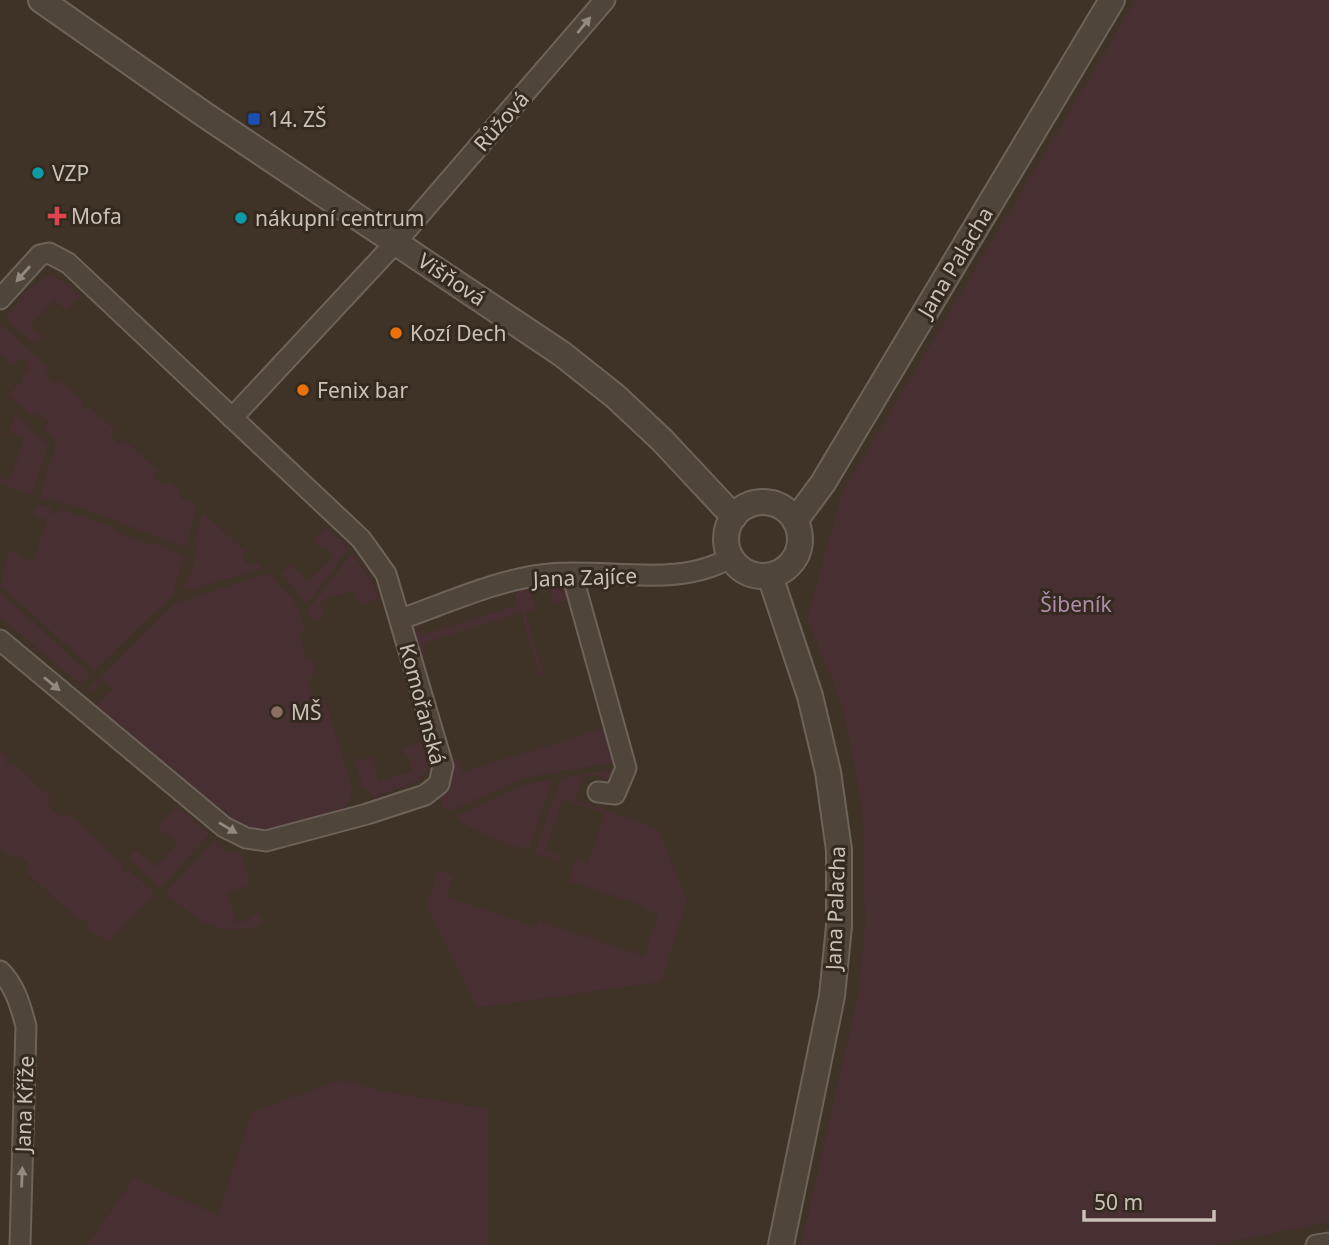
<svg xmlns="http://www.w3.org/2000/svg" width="1329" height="1245" font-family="'Noto Sans',sans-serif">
<rect width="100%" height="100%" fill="#3f3227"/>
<path fill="#472f32" d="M1136 0H1329V1222L1214 1245H801L859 991 865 923 862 806 843 708 807 619 842 493Z
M48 275 61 279 79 295V298L66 311 54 300 32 324 30 327 42 337 35 345 8 321V316L23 294Z
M0 326 5 327 49 369 45 375 55 384 60 380 84 401 81 405 86 410 90 407 115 430 110 436 119 444 125 440 158 471 153 476 164 486 170 482 181 492 178 495 184 501 187 498 196 506 187 545 184 547 77 506 41 498 40 493 55 448V440L44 428 48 422 37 411 32 417 7 394 10 393 23 379 22 376 28 370 27 363 23 359H18L12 365 0 355Z
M16 414 48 445 33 492 30 494 0 484V477L10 480 24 438 8 432Z
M38 504 51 507 50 512 57 514 59 509 116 528 115 531 150 545 152 542 184 556 173 595 96 669 94 670 0 586 9 551 19 554 18 557 33 562 47 520 32 515Z
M205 514 246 552 241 558 250 566 256 561 261 567 259 570 186 591 183 586 184 583 187 584 198 547 194 545 202 515Z
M325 527 345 543 346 552 308 603H305L296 590 283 576V573L290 564 309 581 331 558 333 555 322 545 319 547 313 541Z
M351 554H353L373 584 378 597 376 600 359 605 354 590 320 601 325 617 313 620 310 619 309 608Z
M266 574 270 575 294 600 306 630 299 633 307 660 312 659 316 672 308 682 313 696 325 700 352 787 350 801 339 813 271 829 240 827 211 805 94 707 113 689 102 679 91 693 87 690 175 603Z
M553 585 575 596 591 658 587 662 566 600 553 604 549 589Z
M523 589 531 592 537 608 525 612 544 675 540 677 521 613 424 643 425 657 422 658 418 653 412 624 415 623 421 635 517 605 515 593Z
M0 592 89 673V677L80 684 0 617Z
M607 727 617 762 524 778 450 811 443 807 440 798 448 782 454 758 459 760 463 772Z
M420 742 422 743 428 768 418 781 375 797 363 787 354 762 371 756 379 781 412 771 408 756H405L402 748Z
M0 750 9 758 5 762 10 766 14 763 52 799 47 804 62 818 68 813 124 865 121 869 126 873 129 870 153 892 154 895 113 938 105 941 87 928 89 924 82 918 79 921 26 872 31 866 18 854 12 859 0 848Z
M619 768 616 778 604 779 599 775 582 777 575 800 657 828 687 900 661 982 477 1008 426 905 438 870 453 876 446 897 536 927 539 921 644 956 658 914 643 909 644 906 569 881 576 860 588 863 605 813 563 799 545 850 560 855 559 861 536 854 535 851 561 778Z
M548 780 551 784 529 849 526 850 490 838 457 820V815L526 784Z
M175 808H178L208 832V836L163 885 158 886 128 858 136 850 155 867 177 843 165 832 163 834 157 828Z
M215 840H218L216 844 231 854 234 851 241 855 251 885 227 893 236 923 251 919 250 916 259 913 262 923 259 926C215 937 201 923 168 895V890Z
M339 1080 388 1092 488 1109V1245H87L134 1178 218 1215 252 1112Z"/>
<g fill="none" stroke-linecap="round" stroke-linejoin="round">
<g stroke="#6d6359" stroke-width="23">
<path id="minor" d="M0 299 40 255 49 253 68 263 361 539 386 574 443 766 439 784 425 795 367 814 266 841 246 838 224 827 0 640
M232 418 397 241 605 0
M572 574 626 768 615 794 598 792
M401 619C447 603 501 578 550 574 608 568 680 589 731 557
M0 971C16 987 20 1005 26 1026L20 1245
M1316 1245 1329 1243"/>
</g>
<g stroke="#6d6359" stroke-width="28">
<path id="tertiary" d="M41 0 205 115 562 354 615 396 662 440 734 517
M726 539a37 37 0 1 1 74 0a37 37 0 1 1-74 0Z
M795 521 823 483 1112 0
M770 576 810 696 828 772 839 850V926L832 996 781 1245"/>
</g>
<use href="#minor" stroke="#4f453b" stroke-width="19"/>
<use href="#tertiary" stroke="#4f453b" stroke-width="24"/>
</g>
<defs><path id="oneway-solid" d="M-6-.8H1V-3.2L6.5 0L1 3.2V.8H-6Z" transform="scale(1.75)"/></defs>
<g fill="#93897f">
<use href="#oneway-solid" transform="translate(584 25) rotate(-51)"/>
<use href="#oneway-solid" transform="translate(23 274) rotate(132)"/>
<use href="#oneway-solid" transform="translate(52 684) rotate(40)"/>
<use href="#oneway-solid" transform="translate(228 828) rotate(31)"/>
<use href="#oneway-solid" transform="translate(22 1177) rotate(-88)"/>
</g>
<rect fill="#1a4fb4" stroke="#342a20" stroke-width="2.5" x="247" y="112" width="14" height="14" rx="3.5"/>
<g fill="#0f9aa8" stroke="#342a20" stroke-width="2.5">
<circle cx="38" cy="173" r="7"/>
<circle cx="241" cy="218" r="7"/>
</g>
<path fill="#e0444e" stroke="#342a20" stroke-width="2.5" d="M53.5 205.5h7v7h7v7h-7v7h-7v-7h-7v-7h7z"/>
<g fill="#e8710a" stroke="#342a20" stroke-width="2.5">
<circle cx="396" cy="333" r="7"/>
<circle cx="303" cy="390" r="7"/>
</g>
<circle fill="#8d6e63" stroke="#342a20" stroke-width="2.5" cx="277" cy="712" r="7"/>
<g text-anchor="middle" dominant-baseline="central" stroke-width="6" stroke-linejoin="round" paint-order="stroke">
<g font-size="21" fill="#cac1b7" stroke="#342a20" text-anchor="start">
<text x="268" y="119">14. ZŠ</text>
<text x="52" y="173">VZP</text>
<text x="71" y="216">Mofa</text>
<text x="255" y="218">nákupní centrum</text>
<text x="410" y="333">Kozí Dech</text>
<text x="317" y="390">Fenix bar</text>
<text x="291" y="712">MŠ</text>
</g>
<g font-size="21" fill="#cac1b7" stroke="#342a20">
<text transform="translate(501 121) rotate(-49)">Růžová</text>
<text transform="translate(955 262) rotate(-59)">Jana Palacha</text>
<text transform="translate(452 279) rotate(34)">Višňová</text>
<text transform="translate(585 577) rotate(-2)">Jana Zajíce</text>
<text transform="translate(423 704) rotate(75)">Komořanská</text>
<text transform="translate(835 908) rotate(-88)">Jana Palacha</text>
<text transform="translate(24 1104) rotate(-88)">Jana Kříže</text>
</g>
<g font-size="21" fill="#ae8ca9" stroke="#342a20">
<text x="1076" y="604">Šibeník</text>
</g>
</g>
<path d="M1084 1210v10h130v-10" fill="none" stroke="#cac1b7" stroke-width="3.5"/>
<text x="1094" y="1210" font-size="21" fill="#cac1b7" stroke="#342a20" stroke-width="5" paint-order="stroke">50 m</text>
</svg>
